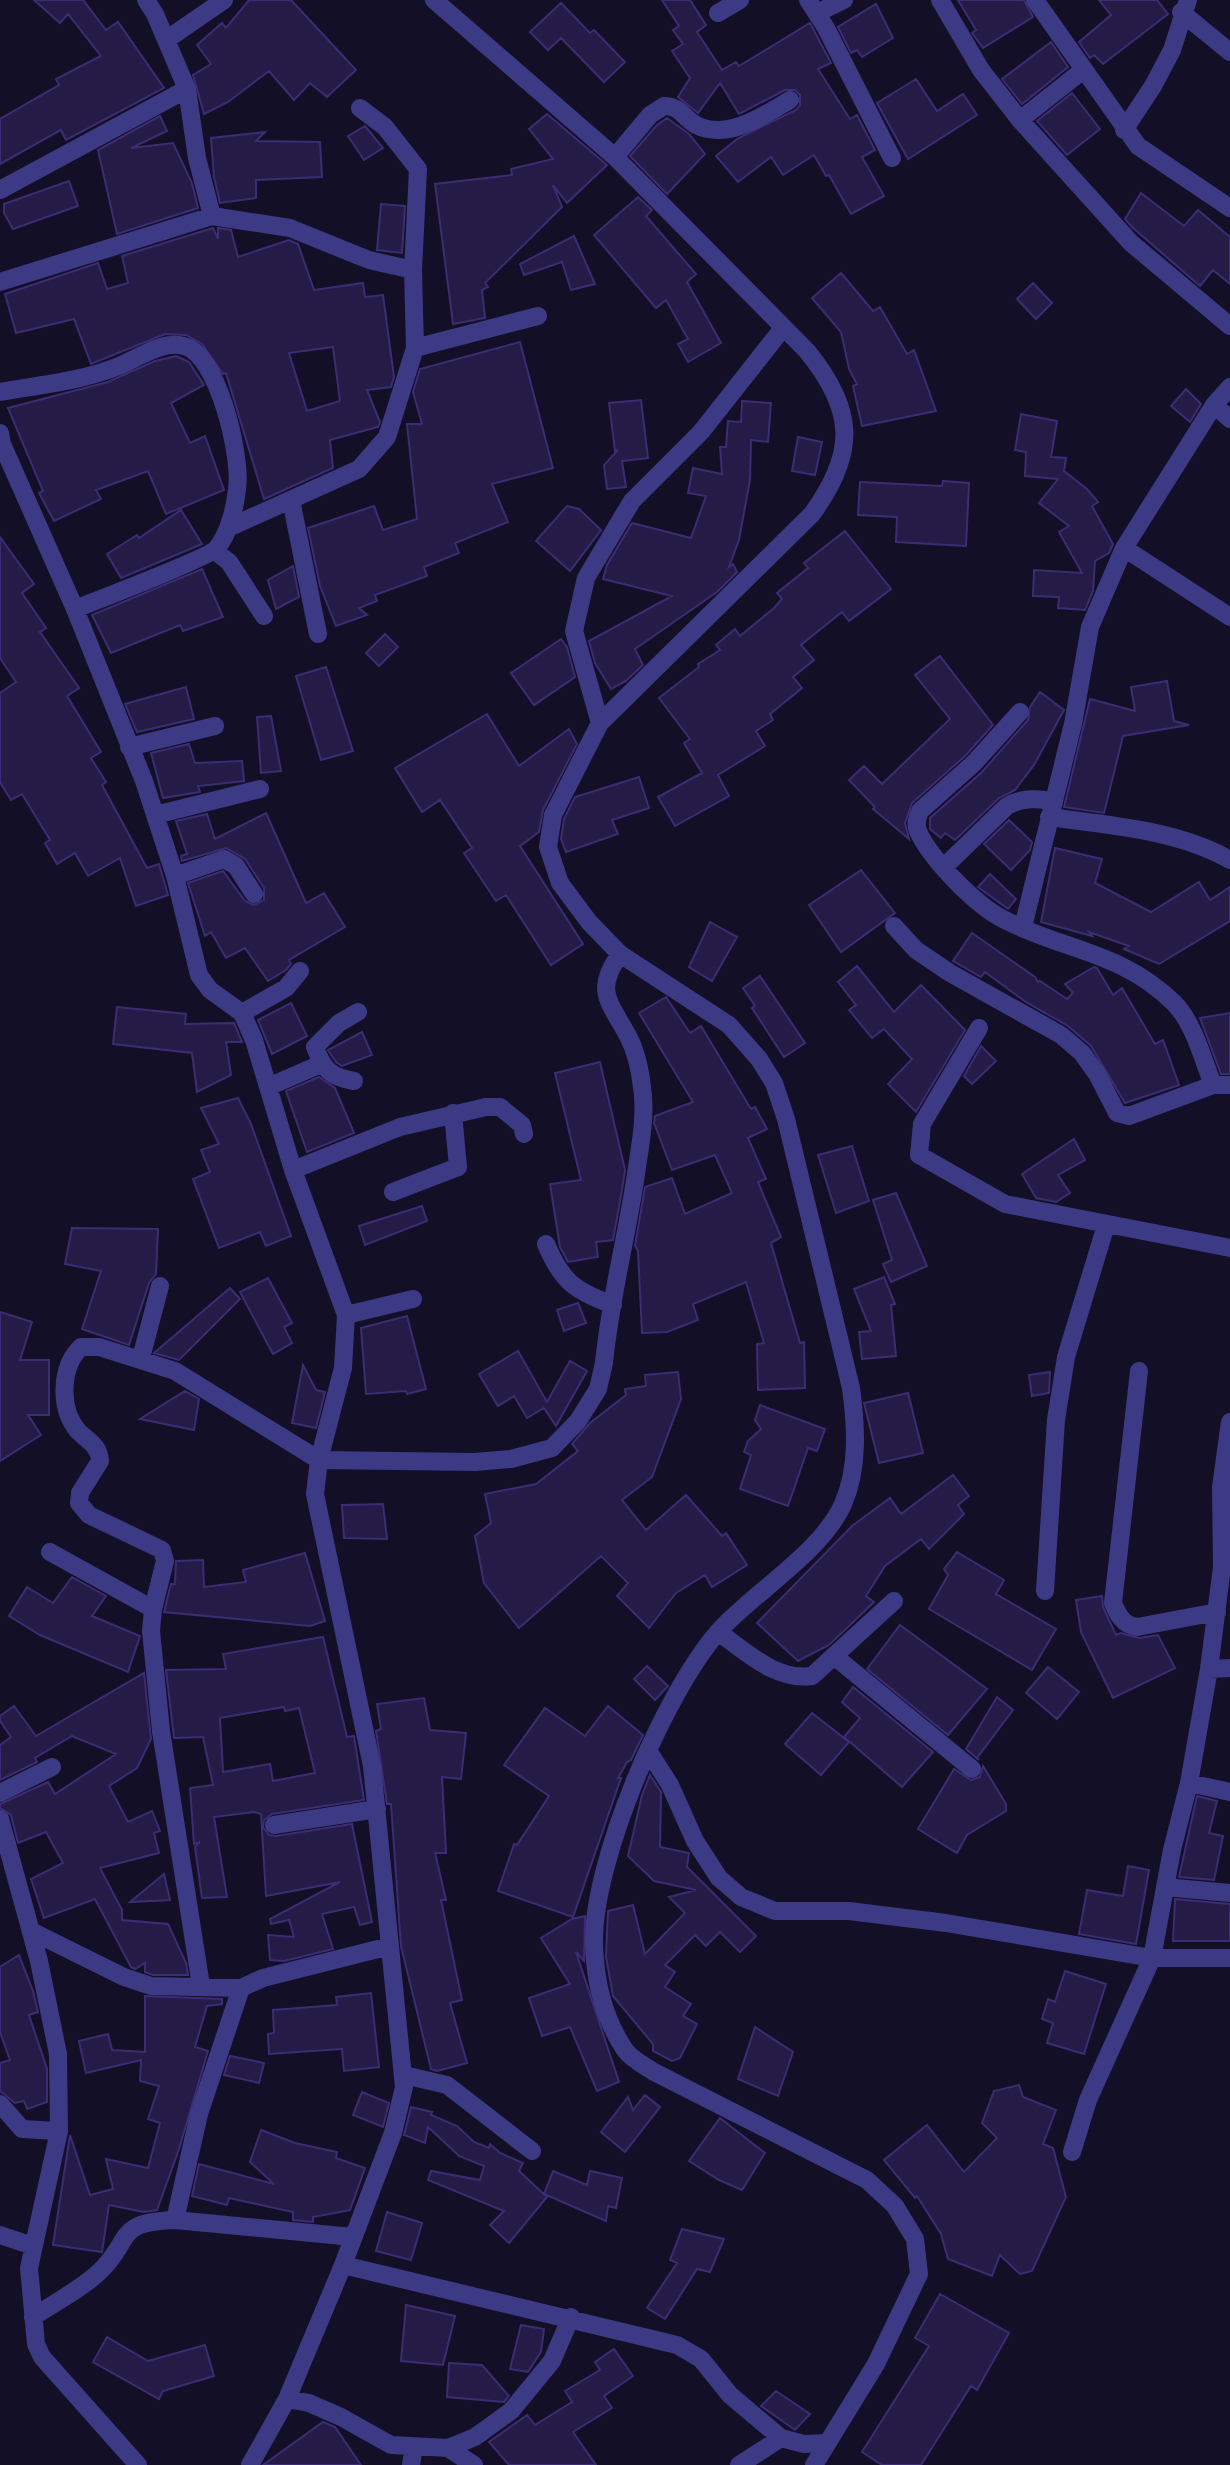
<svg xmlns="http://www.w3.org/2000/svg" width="1230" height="2465" font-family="Commissioner,sans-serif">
<rect width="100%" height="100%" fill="#130f26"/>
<path fill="#241b47" stroke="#3b2d73" stroke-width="2" fill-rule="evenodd" d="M34 0H83L106 30 118 22 164 88 66 140 61 130 0 164V119L59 85 56 79 101 56 68 14 60 23Z
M249 0H291L356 70 327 97 310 83 294 100 269 71 228 102 204 114 193 75 211 64 197 45 222 23 226 28Z
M662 0H690L706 25 697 32 722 70 736 62 739 66 810 23 831 63 818 69 850 119 857 115 875 150 862 157 884 196 851 214 829 175 826 176 814 155 783 175 771 157 738 182 716 156 737 139 796 110 800 105V95L795 90H785L739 114 720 83 698 113 678 97 690 78 672 51 683 44 673 30 679 26Z
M958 0H1024L1033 17 983 48 972 33 976 30Z
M1099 0H1157L1168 14 1103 64 1094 55 1090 58 1079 42 1111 15Z
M561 3 590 33 594 30 625 62 604 82 561 38 548 50 530 32Z
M876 4 893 38 862 57 857 50 851 53 838 27Z
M1051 42 1068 67 1022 104 1002 79Z
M916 79 937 111 963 94 977 115 908 159 877 103Z
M1072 93 1100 129 1067 155 1037 121Z
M547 114 607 165 567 203 553 185 562 207 485 283 488 287 482 290 485 318 453 324 435 184 512 175 511 169 553 159 529 129Z
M160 116 167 131 131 148 173 143 192 183 198 208 117 234 98 150Z
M667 118 689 134 705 154 667 194 630 156 657 125Z
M365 126 383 148 364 160 348 136Z
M265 132 256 141 320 142 322 177 256 180V198L220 203 214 177 211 138Z
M69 181 78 206 13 229 4 213V204Z
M1141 193 1184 226 1198 210 1230 237V284L1213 270 1200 286 1132 227 1125 219Z
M638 197 652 210 646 216 696 274 687 282 721 343 688 362 678 344 688 339 666 300 656 308 594 235Z
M381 204 405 206 402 253 377 250Z
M213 228 218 239V228L231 230 238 257 289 240 298 244 314 290 363 283 365 297 383 295 394 377 391 387 367 390 380 422 378 427 330 440 333 468 264 499 226 373 223 374 202 344 186 335 165 334 91 364 74 319 16 333 5 294 98 263 107 289 128 283 122 256ZM333 347 340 401 307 411 289 353Z
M574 236 595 284 571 290 562 262 524 275 520 264Z
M841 273 873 311 880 307 907 354 914 350 936 411 862 426 853 386 857 384 849 369 841 332 812 298Z
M1033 283 1052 303 1036 319 1017 299Z
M520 342 553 468 492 484 508 522 455 543 459 553 424 567 427 576 375 595 377 601 359 608 367 615 336 626 320 586 308 528 374 506 383 530 417 519 407 424H422L413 392 420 369Z
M176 356 189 362 204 385 171 403 190 443 205 436 224 490 166 514 148 471 96 490 101 499 54 521 39 493 43 491 8 408 108 382 155 361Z
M1186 389 1201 404 1190 422 1171 406Z
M641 400 648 458 622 461 626 487 607 489 604 465 618 450 615 451 609 403Z
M742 401 771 403 768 442 751 440 750 480 739 540 729 567 733 564 737 572 717 592 635 649 643 665 626 681 611 689 595 663 589 641 672 596 603 579 607 565 632 523 691 538 706 496 688 493 693 468 722 474 720 447H726L728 421 741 422Z
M1021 414 1057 421 1051 457 1066 458 1064 471 1087 489 1098 502 1092 506 1113 544 1109 553 1095 561 1093 591 1085 610 1058 608 1059 597 1033 596 1034 570 1082 573 1059 532 1069 526 1039 503 1058 479 1025 476 1026 452 1015 450Z
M798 437 822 442 815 475 792 471Z
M943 481 969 483 966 546 896 542 897 517 858 515 860 482 942 486Z
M567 506 579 509 601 530 570 571 536 541Z
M181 510 202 544 121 578 107 554 137 535 139 538Z
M845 531 891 589 849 621 842 612 801 645 814 660 793 677 802 688 770 714 773 720 756 731 765 746 718 775 729 796 675 826 658 797 702 773 684 743 690 739 659 698 699 667 698 664 720 650 716 645 735 629 740 636 774 608 782 599 777 593 808 568 804 563Z
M0 537 34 584 22 593 46 628 40 632 79 688 67 696 101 752 91 758 106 782 102 785 147 868 159 864 168 895 136 906 120 858 88 876 75 853 57 864 45 843 50 840 22 794 11 800 0 782V693L16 682 0 658Z
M293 566 299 597 276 609 268 580Z
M202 569 223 617 183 631 180 625 111 653 92 615Z
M385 634 398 647 379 666 366 653Z
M561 639 567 647 575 677 534 705 511 673Z
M940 656 993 725 966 755 912 803 905 823 909 839 873 809 875 807 849 780 864 766 882 784 950 719 915 675Z
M326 667 353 751 321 760 296 676Z
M1167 681 1174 721 1189 725 1123 736 1104 813 1064 807 1090 699 1135 711 1131 687Z
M186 687 194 719 137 732 125 704Z
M1040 692 1064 710 1034 765 1015 790 999 798 955 840 945 833 941 838 930 829V818L982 772 1028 720 1030 707Z
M487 714 519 766 569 729 577 744 543 810 539 832 520 846 583 944 551 965 506 895 496 901 464 853 472 848 440 800 422 812 395 768Z
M271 716 281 771 261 773 257 717Z
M189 744 195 763 242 761 244 781 198 786 200 792 163 798 151 753Z
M639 777 649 808 612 820 618 834 566 852 561 839 564 819 575 797Z
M266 813 306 903 324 893 345 927 289 960 291 964 286 970 268 981 245 948 226 958 211 932 205 936 188 883 223 871 245 901 254 905 264 900V888L245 859 226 848 182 861 181 856 187 854 176 821 207 814 215 839Z
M1009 820 1032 842 1030 850 1011 870 984 844Z
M1055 848 1102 859 1095 883 1151 912 1199 882 1210 900 1230 887V921L1159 964 1124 949 1129 946 1089 932 1092 936 1041 922Z
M861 870 895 913 841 952 809 905Z
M990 874 1016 899 1008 909 978 887Z
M710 922 737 937 712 981 689 967Z
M972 933 1035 977 1038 982 1040 981 1067 999 1073 993 1065 984 1094 967 1097 968 1113 995 1122 988 1155 1044 1163 1040 1179 1085 1125 1103 1091 1046 1068 1026 1026 1002 985 972 981 977 953 961Z
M857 966 894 1012 921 985 965 1030 916 1112 888 1084 912 1059 884 1029 872 1038 849 1010 856 1005 838 982Z
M760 976 805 1043 784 1057 752 1008 755 1006 743 988Z
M666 997 690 1033 701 1026 751 1109 755 1107 767 1129 748 1138 766 1179 758 1182 781 1237 771 1243 800 1343 804 1342 805 1388 758 1390 757 1344 764 1343 746 1282 693 1304 698 1320 667 1332 642 1333 638 1251 635 1246 645 1187 672 1178 685 1214 732 1193 715 1155 672 1170 654 1123 655 1116 693 1102 639 1013Z
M291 1003 307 1036 272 1054 258 1020Z
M117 1007 186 1014 185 1024 234 1023 242 1042H226L231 1075 197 1092 192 1053 113 1044Z
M1230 1013V1074H1221L1200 1018Z
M362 1032 372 1055 342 1066 336 1062 328 1050Z
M981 1046 996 1061 972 1084 964 1076Z
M600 1062 625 1170 622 1190 613 1240 596 1242 598 1257 568 1262 560 1247 550 1184 581 1180 555 1073Z
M319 1077 335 1088 354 1133 307 1152 286 1091Z
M238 1098 251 1124 291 1236 266 1246 260 1232 219 1248 193 1179 210 1172 201 1150 219 1144 201 1108Z
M1074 1139 1085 1160 1058 1175 1070 1193 1056 1202 1036 1198 1022 1174Z
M852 1146 869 1201 836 1213 818 1155Z
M896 1193 927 1266 891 1282 883 1264 892 1260 873 1200Z
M422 1206 427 1221 365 1245 359 1226Z
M72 1228 158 1229 156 1274 149 1283 129 1345 82 1329 101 1271 65 1264Z
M884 1277 895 1304 891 1305 896 1356 862 1359 859 1332 871 1331 854 1289Z
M268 1278 292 1323 284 1327 292 1343 273 1354 240 1292Z
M230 1288 240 1299 179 1360 154 1353Z
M578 1303 586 1323 564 1331 557 1310Z
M0 1312 32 1322 20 1360H49V1415H28L41 1435 0 1461Z
M407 1316 426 1389 407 1394 406 1391 366 1394 361 1328Z
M518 1351 547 1402 570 1361 587 1371 556 1426 544 1408 527 1418 514 1396 498 1406 479 1374Z
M303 1365 316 1390 325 1392 316 1428 292 1423Z
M678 1372 681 1399 652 1477 622 1500 646 1530 686 1495 722 1536 726 1533 747 1565 712 1587 705 1575 676 1593 649 1628 617 1596 628 1583 601 1556 519 1628 484 1583 475 1536 491 1523 485 1494 536 1484 578 1451 572 1444 590 1423 626 1395 625 1389 646 1386 645 1375Z
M1050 1372 1049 1393 1032 1396 1029 1375Z
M185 1391 199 1399 194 1430 140 1419Z
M908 1393 923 1453 879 1463 864 1403Z
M760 1405 825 1429 817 1451 808 1448 788 1506 740 1489 751 1455 744 1452 748 1441 761 1429 755 1420Z
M953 1475 969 1496 958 1505 964 1514 929 1549 921 1539 885 1566 866 1596 874 1602 829 1645 798 1661 757 1623 852 1526 890 1498 901 1514Z
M383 1504 387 1539 344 1538 342 1505Z
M957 1552 1004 1580 996 1594 1056 1629 1032 1670 929 1609 948 1575 944 1569Z
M305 1553 325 1621 310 1626 164 1612 171 1584H175L176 1561 203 1560 204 1587 246 1582 243 1570Z
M72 1577 106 1596 92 1616 140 1636 128 1672 40 1635 9 1616 27 1587 53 1603Z
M1102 1596 1103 1607 1116 1635 1121 1633 1139 1638 1158 1635 1175 1668 1113 1698 1081 1632 1076 1600Z
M900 1625 987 1689 948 1735 867 1669Z
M323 1637 347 1737 354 1736 364 1800 272 1814 264 1820 263 1827 269 1835 276 1836 352 1824 372 1922 360 1925 354 1907 322 1914 333 1949 284 1961 270 1960 268 1935 294 1937 289 1920 271 1924 270 1919 340 1882 266 1896 261 1814 254 1812 214 1817 227 1897 202 1898 195 1847 200 1842 194 1844 190 1788 213 1785 203 1737 174 1738 166 1670 226 1669 223 1654ZM284 1707 285 1711 299 1708 315 1773 273 1781 270 1764 223 1772 220 1718Z
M647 1666 668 1686 655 1700 634 1679Z
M1048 1667 1079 1692 1057 1719 1026 1693Z
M144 1673 151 1739 137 1768 109 1786 128 1822 152 1811 160 1831 154 1833 159 1853 100 1868 122 1910V1920L168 1924 186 1963 188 1975H153L145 1972V1963L135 1969 131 1967 95 1899 44 1918 31 1879 63 1863 46 1832 18 1843 11 1815 0 1808V1804L48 1782 55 1794 116 1754 72 1736 35 1758 37 1762 0 1780V1745L11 1737 0 1721V1716L14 1706 36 1736Z
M853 1687 933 1752 902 1787 844 1737 860 1718 842 1702Z
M997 1697 1013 1710 977 1758 979 1760 966 1749Z
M424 1698 430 1730 466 1733 461 1779 442 1777 446 1853H435L446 1900H441L462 2000 450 2003 467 2063 437 2071 431 2069 401 1946 391 1804H387L376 1731 381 1729 377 1704Z
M608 1706 643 1735 631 1760 627 1762 618 1778H621L573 1917 498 1891 514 1844 517 1845 549 1796 504 1765 545 1708 585 1736Z
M812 1713 849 1742 821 1775 785 1744Z
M983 1766 1006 1804V1811L967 1835 957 1853 918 1829 954 1769 971 1780 980 1777Z
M650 1775 661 1792 660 1847 689 1853 687 1867 756 1936 740 1952 720 1932 706 1946 695 1935 665 1965 675 1972 665 1987 691 2004 683 2016 697 2024 680 2058 672 2061 653 2051V2044L613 1996 606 1957 608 1911 633 1905 645 1954 685 1913 669 1897 696 1890 654 1881 628 1856 642 1795Z
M1197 1796 1217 1801 1209 1833 1223 1836 1214 1880 1179 1877Z
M1128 1866 1149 1870 1136 1944 1079 1934 1087 1890 1123 1896Z
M164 1874 170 1900 130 1902Z
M1175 1899 1230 1904V1941H1173Z
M585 1916 584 1961 576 1952 619 2082 597 2091 570 2027 542 2036 529 1998 570 1984 541 1938 572 1919Z
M19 1955 33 1991 38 2012 29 2015 47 2069V2102L27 2109 24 2101 15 2103 0 2091V2063L10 2060 0 2032V1967Z
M1065 1971 1106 1984 1084 2054 1047 2043 1053 2023 1042 2019 1048 1999 1055 2002Z
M371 1993 379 2067 344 2071 342 2049 269 2054 268 2034 274 2033 273 2010 337 2005 336 1997Z
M145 1996 222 1999V2004L207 2006 195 2047 208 2051 179 2149 157 2210 144 2212 109 2205 102 2252 53 2245 70 2135 90 2195 113 2189 106 2159 148 2168 160 2123 148 2119 159 2086 140 2081 141 2060 86 2073 79 2041 108 2034 112 2050 145 2052Z
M755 2027 793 2052 778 2096 738 2079Z
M230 2056 264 2063 259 2083 224 2075Z
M1019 2085 1023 2097 1056 2110 1043 2144 1053 2148 1066 2197 1032 2271 1020 2274 1000 2255 992 2276 948 2259 941 2234 917 2196 915 2198 884 2160 927 2125 964 2172 997 2138 982 2123 994 2091Z
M362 2092 389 2103 383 2127 353 2115Z
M645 2095 660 2107 625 2152 601 2132 628 2097 633 2110Z
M411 2107 432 2112 431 2115 457 2126 474 2142 489 2148 490 2144 500 2153 523 2163 519 2171 547 2197 509 2243 490 2225 504 2211 428 2180 431 2171 480 2180 484 2166 459 2156 428 2127 425 2143 404 2135Z
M720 2118 765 2153 742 2190 719 2180 689 2161Z
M261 2130 295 2143 337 2152 336 2158 365 2168 350 2210 313 2217V2222L293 2220V2212L229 2198 227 2205 192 2196 199 2164 274 2184 250 2162Z
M553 2171 587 2185 590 2171 622 2178 616 2208 608 2206 606 2221 544 2194Z
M387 2212 422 2223 411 2260 376 2251Z
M682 2229 724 2239 710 2272 697 2269 665 2319 647 2308 677 2263 670 2260Z
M940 2294 1009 2333 977 2390 971 2386 921 2465H882L862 2452 929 2346 915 2338Z
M406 2305 455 2316 443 2365 401 2361Z
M521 2325 544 2329 541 2352 528 2372 510 2369Z
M107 2337 148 2361 205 2345 214 2376 163 2391 159 2399 93 2362Z
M614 2349 633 2376 604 2396 612 2408 573 2432 596 2465H509L489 2442 527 2415 535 2425 572 2402 565 2391 600 2370 595 2362Z
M449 2363 482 2365 509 2396 504 2402 447 2397Z
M776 2391 810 2414 795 2430 761 2406Z
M323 2422 335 2427 361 2465H263Z"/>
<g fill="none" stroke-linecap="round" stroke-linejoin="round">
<path stroke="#3d3a85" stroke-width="18" d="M146 0 155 14 187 89 197 158 212 216
M434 0 615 157 807 351C855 410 857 452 812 514L600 723 553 815 548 847 560 883 589 922 620 954 729 1025 759 1059 774 1083 786 1119 851 1388C856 1425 859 1468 843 1504 822 1552 754 1592 718 1632 664 1694 592 1862 594 1944 595 1981 604 2019 625 2050 631 2059 645 2066 654 2072L867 2180 895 2206 915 2239 919 2274 876 2364 814 2465
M808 0 826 28 892 158
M940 0 981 70 1020 120 1131 243 1230 326
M1035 0 1138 146 1230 208
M1181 12 1230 52
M718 13 740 0
M817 13 844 0
M166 40 224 0
M1020 120 1082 71
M1124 130 1153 86 1172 50 1188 0
M615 157 650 115 664 106C681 106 683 118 696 125 728 141 764 115 790 100
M0 190 187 89
M0 282 212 216 290 228 369 260 413 270
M415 348 538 316
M0 392C40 385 82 381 119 366 138 358 163 340 184 346 218 354 242 457 237 489 235 508 229 533 217 548 210 557 95 601 75 609
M1214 405 1230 419
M0 433 2 444 75 609 144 781 175 876 199 975 210 990 242 1013 254 1040 293 1170 346 1315 343 1368 319 1460 315 1494 372 1766 404 2087 393 2133 343 2265 287 2399 250 2465
M291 500 318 634
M228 528 359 469 387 437 415 348 413 270 418 169 385 127 360 108
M1124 548 1230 617
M215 551 229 562 264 616
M1020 712 974 763 920 811C917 818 915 824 918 831 931 860 976 905 1003 919 1064 951 1121 951 1174 1003 1194 1023 1203 1060 1213 1085
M600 723 574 631 586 578 632 501 701 432 783 328
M129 747 215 726
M155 815 260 789
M1049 817C1108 825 1178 830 1230 860
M944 867 1007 806C1023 797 1035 799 1053 801
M175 876 224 859 236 866 254 894
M894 926 916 950 950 973 1061 1035 1082 1053 1097 1074 1117 1113 1129 1116 1213 1085H1230
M1023 927 1073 724 1090 627 1124 548 1214 405 1230 387
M242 1013 286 988 300 971
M979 1028 922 1124 919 1155 1005 1204 1230 1248
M354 1081C330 1077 323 1069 315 1047L339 1023 358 1012
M268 1087 321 1064
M293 1170 400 1127 486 1107H500L522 1125 524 1134
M393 1192 458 1167 453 1113
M546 1244C562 1282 575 1291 613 1305
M346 1315 413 1299
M141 1358 160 1286
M1139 1371 1113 1603C1118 1615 1123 1625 1137 1627L1217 1612
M50 1552 153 1609 151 1631 161 1731 201 1986
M1045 1591 1056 1420 1066 1357 1106 1225
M153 1609 165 1561 162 1550 89 1515 79 1503 80 1493 100 1461C99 1445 88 1441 78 1431 59 1409 60 1367 81 1347H99L175 1371 319 1460 475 1462 511 1459 552 1448 578 1421 598 1389 604 1363C610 1298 628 1233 637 1167 641 1141 646 1114 642 1087 640 1070 636 1051 628 1036 609 1001 594 991 620 954
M718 1632C747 1652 775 1681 812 1676L894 1601
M834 1656 972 1769
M1209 1669 1230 1668
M649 1752 670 1785 695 1841 719 1878 741 1897 775 1911H849L946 1923 1152 1958H1230
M1189 1783 1230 1792
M0 1793 52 1767
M0 1819 39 1961 58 2054 59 2131 29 2268 36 2344 42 2357 138 2465
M274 1825 377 1809
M1165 1887 1230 1893
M31 1931 124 1977 151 1986 241 1988 263 1978 390 1946
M404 2075 447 2085 532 2151
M0 2104 22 2129 59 2131
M1072 2152 1088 2100 1152 1958 1172 1850 1189 1783 1209 1669 1222 1567 1221 1487 1230 1422
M175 2220 199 2114 241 1988
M0 2235 33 2246
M343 2265 677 2345 701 2359 730 2395 781 2438 804 2444 827 2443
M33 2317C54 2303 78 2291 97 2274 134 2241 112 2222 175 2220L353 2237
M287 2399 309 2403 341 2417 391 2445 448 2448 475 2437 511 2411 552 2361 571 2317
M448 2448 474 2465
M411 2465 414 2447
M739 2465 781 2438"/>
</g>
</svg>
